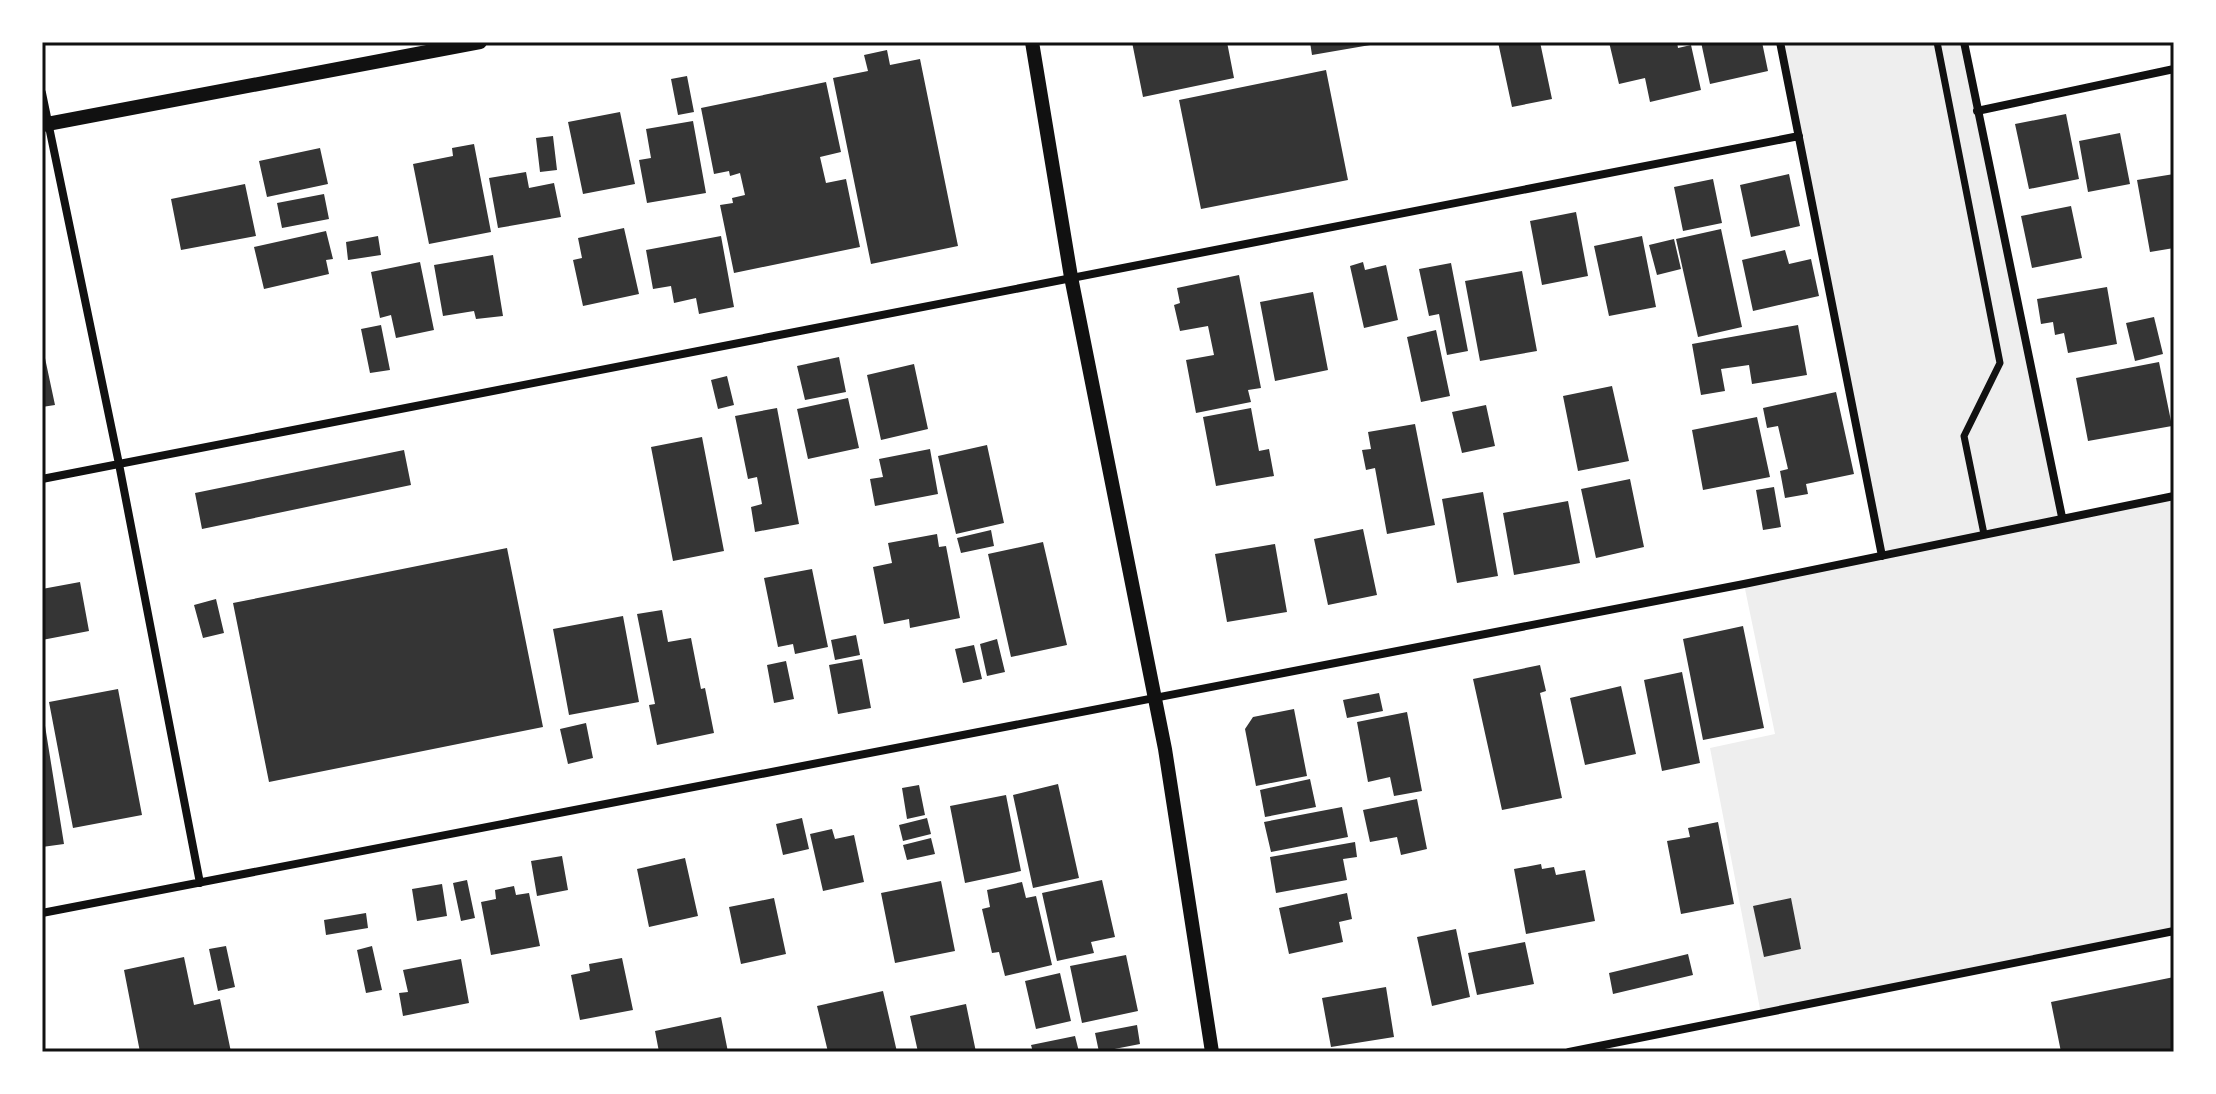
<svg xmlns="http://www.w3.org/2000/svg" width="2216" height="1094" font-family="'Nunito Sans',sans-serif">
<rect width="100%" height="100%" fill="#fff"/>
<path fill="#eee" d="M1780 42H1964L2062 517 2174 496V931L1761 1014 1710 748 1775 734 1744 584 1882 556Z"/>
<path fill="#353535" d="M1132 42H1227L1234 78 1143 97Z
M1310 42H1375L1376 44 1312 55Z
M1498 42H1540L1552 99 1512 107Z
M1609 42H1677L1678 48 1691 45 1701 90 1650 102 1645 78 1619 84Z
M1701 42H1762L1768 71 1710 84Z
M887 50 890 65 920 59 958 246 871 264 833 78 868 71 864 55Z
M1326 70 1348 180 1201 209 1179 100Z
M687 76 694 112 678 115 671 79Z
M826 82 841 152 820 157 826 183 846 179 860 247 734 273 720 205 733 203 732 198 745 195 740 173 730 176 729 171 714 174 701 108Z
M620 112 635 184 583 194 568 122Z
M2066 114 2079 179 2029 189 2015 124Z
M693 121 706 193 647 203 639 160 651 158 646 129Z
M2120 133 2130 184 2088 192 2079 141Z
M553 136 557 170 540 172 536 138Z
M474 144 491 232 429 244 413 164 453 156 452 148Z
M320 148 328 184 267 197 259 161Z
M526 172 529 188 554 183 561 217 498 228 489 178Z
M1789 174 1800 226 1751 237 1740 185Z
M2174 174V248L2150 252 2137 180Z
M1713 179 1722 223 1683 231 1674 187Z
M245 184 256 236 181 250 171 199Z
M324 194 329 219 282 228 277 203Z
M2071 206 2082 258 2032 268 2021 216Z
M1576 212 1588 276 1542 285 1530 221Z
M624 228 639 294 583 306 573 260 582 258 578 238Z
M1721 229 1742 327 1698 337 1676 239Z
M326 231 333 259 326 260 329 274 264 289 254 247Z
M378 236 381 255 348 260 346 242Z
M721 236 734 307 699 314 696 298 674 303 671 286 653 289 646 250Z
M1642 236 1656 307 1609 316 1594 246Z
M1674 239 1681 269 1657 275 1649 245Z
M1785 250 1789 264 1811 259 1819 296 1753 311 1742 260Z
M493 255 503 316 476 319 474 311 443 316 434 265Z
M420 262 434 330 396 338 391 315 380 318 371 272Z
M1363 262 1365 270 1386 265 1398 320 1364 328 1350 266Z
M1451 263 1468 351 1447 355 1439 314 1429 316 1419 269Z
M1522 271 1537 351 1480 361 1465 281Z
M1239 275 1261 388 1248 390 1251 402 1196 413 1186 360 1214 355 1208 326 1180 331 1174 305 1180 303 1177 288Z
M2107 287 2117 344 2068 353 2064 333 2055 335 2053 322 2041 324 2037 299Z
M1313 292 1328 370 1275 381 1260 302Z
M2154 317 2163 354 2135 361 2126 323Z
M381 325 390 370 370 373 361 329Z
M1798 325 1807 375 1752 384 1749 365 1721 369 1725 391 1701 395 1692 344Z
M1436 330 1450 396 1421 402 1407 337Z
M42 344 55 405 42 407Z
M839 357 846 392 805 400 797 366Z
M2159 362 2172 426 2088 441 2076 378Z
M914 364 928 429 881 440 867 375Z
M727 376 734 405 718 409 711 380Z
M1612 386 1629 461 1578 471 1563 396Z
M1836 392 1854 474 1806 484 1808 494 1785 498 1780 471 1788 469 1778 426 1767 428 1763 408Z
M848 398 859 448 808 459 797 409Z
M1486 405 1495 446 1462 453 1452 412Z
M777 408 799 524 755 532 751 507 762 504 757 477 748 479 735 416Z
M1251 408 1259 451 1269 449 1274 476 1216 486 1203 417Z
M1757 417 1770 477 1703 490 1692 430Z
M1415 424 1435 525 1387 534 1375 468 1366 470 1362 450 1371 449 1368 432Z
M702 437 724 551 673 561 651 447Z
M987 445 1004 523 956 534 938 456Z
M930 449 938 494 875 506 870 479 883 477 879 459Z
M404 450 411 485 202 529 195 493Z
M1630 479 1644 547 1596 558 1581 489Z
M1774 487 1781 527 1763 530 1756 490Z
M1483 492 1498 576 1457 583 1442 499Z
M1568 501 1580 563 1514 575 1503 513Z
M1363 529 1377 595 1328 605 1314 539Z
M991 530 994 546 961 553 957 538Z
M937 534 939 547 946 546 960 618 910 628 909 619 884 624 873 567 892 563 888 543Z
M1043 542 1067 645 1011 657 988 554Z
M1275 544 1287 612 1227 622 1215 554Z
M507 548 543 727 269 782 233 603Z
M812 569 828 647 795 654 793 644 778 647 764 578Z
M80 582 89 631 42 640V589Z
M216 599 224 633 203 638 194 605Z
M662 610 668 642 691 638 701 689 705 688 714 733 657 745 649 705 655 704 637 614Z
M623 616 639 702 569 715 553 629Z
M1743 626 1764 728 1703 740 1683 639Z
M856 635 860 655 835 660 831 640Z
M997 639 1005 672 987 676 980 644Z
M974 645 982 679 963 683 955 649Z
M862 659 871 708 838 714 829 665Z
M786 661 794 699 774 703 767 665Z
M1540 665 1546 691 1540 693 1562 798 1502 810 1473 679Z
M1682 672 1700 763 1662 771 1644 680Z
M1621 686 1636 754 1585 765 1570 698Z
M118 689 142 815 73 828 49 702Z
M1379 693 1383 711 1347 718 1343 700Z
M42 707 64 844 42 847Z
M1294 709 1307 776 1256 786 1245 729 1253 717Z
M1407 712 1422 791 1394 796 1390 777 1368 782 1357 722Z
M586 723 593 758 568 764 560 729Z
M1310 779 1316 807 1265 817 1260 790Z
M1058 784 1079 878 1033 888 1013 795Z
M919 785 925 815 907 819 902 788Z
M1006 795 1021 871 965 883 950 806Z
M1417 799 1427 849 1401 855 1397 837 1370 842 1363 810Z
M1342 807 1348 837 1271 852 1264 822Z
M802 818 809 849 783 855 776 824Z
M927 818 931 834 903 841 899 825Z
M1718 822 1734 904 1681 914 1667 841 1690 837 1688 828Z
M832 829 835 839 854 835 864 882 823 891 810 834Z
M931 838 935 854 907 860 903 845Z
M1355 842 1357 857 1343 859 1347 880 1276 893 1270 857Z
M562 856 568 890 537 896 531 861Z
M685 858 698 916 649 927 637 869Z
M1541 864 1542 869 1554 867 1556 875 1585 870 1595 921 1526 934 1514 869Z
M467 880 475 918 461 921 453 883Z
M1102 880 1115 937 1091 942 1094 953 1057 961 1042 893Z
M941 881 955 951 895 963 881 893Z
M1022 882 1026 898 1036 896 1052 965 1005 976 999 952 992 953 982 909 990 907 987 890Z
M442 884 447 916 417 921 412 889Z
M514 886 516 895 529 893 540 946 491 955 481 902 496 899 495 890Z
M1347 893 1352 919 1339 922 1343 942 1289 954 1279 908Z
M774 898 786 954 741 964 729 907Z
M1791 898 1801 949 1764 957 1753 906Z
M366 913 368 928 326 935 324 920Z
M1456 929 1470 997 1432 1006 1417 937Z
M1525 942 1534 984 1477 995 1468 953Z
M226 946 235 987 218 991 209 949Z
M372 946 382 990 366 993 357 950Z
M1688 954 1693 975 1613 994 1609 973Z
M1126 955 1138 1011 1082 1023 1070 966Z
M184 957 194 1005 220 999 231 1052H140L124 970Z
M622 958 633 1010 580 1020 571 975 590 971 589 964Z
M461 959 469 1003 403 1016 399 993 408 992 403 970Z
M1060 973 1071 1021 1036 1029 1025 981Z
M2174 977V1052H2061L2051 1002Z
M1386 987 1394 1037 1331 1047 1322 998Z
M883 991 897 1052H828L817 1006Z
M966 1004 976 1052H918L910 1016Z
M721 1017 728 1052H659L655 1031Z
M1137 1025 1140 1044 1099 1052 1095 1033Z
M1075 1036 1079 1052H1033L1031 1045Z"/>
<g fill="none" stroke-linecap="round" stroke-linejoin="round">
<path stroke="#111" stroke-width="7" d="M1937 42 2000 363 1964 436 1984 534"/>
<path stroke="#111" stroke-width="8" d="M1780 42 1882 556
M1964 42 2062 517
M42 93 119 464 200 883
M1977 111 2174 69
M42 479 1799 136
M42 913 1744 584 2174 496
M1569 1052 2174 931"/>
<path stroke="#111" stroke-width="14" d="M1032 42 1071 277 1165 749 1212 1052
M42 125 480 42"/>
</g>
<rect width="2216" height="1094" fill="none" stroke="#ffffff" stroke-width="88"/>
<rect x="44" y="44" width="2128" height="1006" fill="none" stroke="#111" stroke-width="3"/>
</svg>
